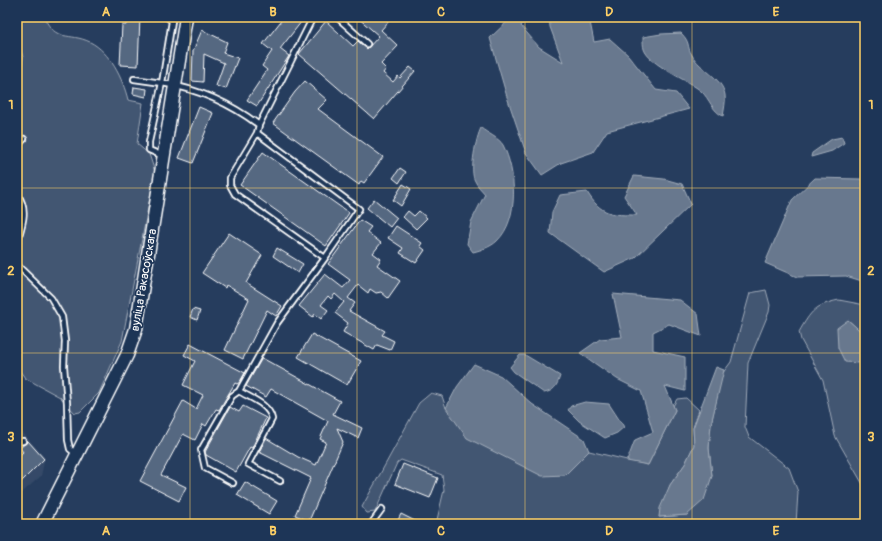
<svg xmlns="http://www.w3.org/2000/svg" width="882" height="541" font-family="Pangolin,sans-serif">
<rect width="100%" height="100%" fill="#263d5e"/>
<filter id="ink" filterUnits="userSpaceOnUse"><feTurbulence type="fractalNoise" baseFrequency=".025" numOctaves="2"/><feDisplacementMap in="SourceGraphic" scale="8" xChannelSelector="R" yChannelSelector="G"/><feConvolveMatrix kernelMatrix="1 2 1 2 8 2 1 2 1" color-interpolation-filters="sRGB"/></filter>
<g filter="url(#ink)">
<path fill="#344a68" d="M17 426 45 458 41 476 17 497Z"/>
<path fill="#425672" stroke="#a0aab8" d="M17 17H44C56 43 69 32 90 42 110 52 123 79 128 100L143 103 137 144 149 154 155 172 122 341 99 393 80 412 75 413 60 397 25 378 17 367 19 308 17 305V101L23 57 20 47 17 43Z
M766 290 770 305 769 312 748 363 745 427 749 437 789 468 798 492 796 524H436L444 490 442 475 401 460 397 463 375 512 367 513 362 507 419 403 431 393 442 396 446 408 565 475 589 451 648 465 675 410 673 406 677 399 686 398 699 410 693 428 694 445 685 464 670 485 659 517 687 515 712 476 709 448 711 424 722 374 731 362 750 293Z
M839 300 865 305V335L848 320 858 363 865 359V488L835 436 823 380 801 340 799 332C811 311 815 305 839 300Z"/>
<path fill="#67788e" stroke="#a4aebb" d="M512 17H527L521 26 539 47 563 62 550 27 549 17H589L594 42 610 39 628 55 656 90 676 93 689 109 607 131 593 152 561 163 542 175 526 153 507 97 490 38Z
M681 33C691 43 686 45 692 55 700 70 722 77 725 95 726 101 724 110 723 116 712 111 710 99 701 91 688 80 649 65 644 49 643 46 643 41 643 37L661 34Z
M481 128C487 133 499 138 503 145 516 170 520 219 497 241 491 247 481 250 473 252L467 244 471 222 485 194C482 190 477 186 475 181 469 171 476 138 481 128Z
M842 137 844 143 832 151 811 157 812 153 832 139Z
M634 176 664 179 682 184 691 204 635 258 604 272 550 233 552 212 560 195 587 192C601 215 612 215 637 215L624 196Z
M815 178 861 179 865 194V282L846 276 797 277 765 263 792 200Z
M613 294 680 300 698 314 701 336 669 324 653 332V350L685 357V391L665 386 675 410 648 465 627 461 635 440 653 432 641 391 617 379 580 353 600 339 622 337Z
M848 320 865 335V359L858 363 845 362 838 348 837 328Z
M520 355H525L560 376C557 386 554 391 544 393L514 372 510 367Z
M474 364 501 376 532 404 584 439 589 451 565 475 542 476 467 438 446 408 457 387Z
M716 367 724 370 711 424 709 448 712 476 704 500 687 515 659 517 660 508 670 485 685 464 694 445 693 428Z
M585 402 609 404 624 427 617 433 605 438 579 421 568 410 571 406Z"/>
<path fill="#556781" stroke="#fff" d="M127 17H140L138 66 120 65 122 25H126Z
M284 17H305L280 49 289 56 257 106 247 100 267 70 262 66 272 51 263 44Z
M357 17H384L389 21 381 30 398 46 381 64 386 69 383 73 393 82 398 76 400 78 410 67 415 71 374 119 299 54 326 21 353 46 358 41 367 49 379 36Z
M202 30 227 42 223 53 238 58 226 89 216 86 224 63 204 54 203 82 192 81 193 51Z
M305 81 327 100 318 109 383 157 364 183 361 181 359 185 273 123 295 92Z
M134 87 147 89 146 97 133 94Z
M199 107 213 113 193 163 179 158Z
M263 152 349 213 326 246 240 185Z
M400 168 406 172 399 183 393 178Z
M403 184 411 189 401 206 393 200Z
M374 199 397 218 390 227 367 208Z
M408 211 414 216 419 211 427 218 416 229 403 217Z
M360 220 371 227 367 232 381 243 373 253 381 259 377 265 400 281 388 298 381 292 376 293 370 289 368 293 358 285 348 298 355 303 349 311 385 331 382 335 394 341 390 350 377 345 374 350 343 332 348 323 335 313 344 302 335 294 331 299 328 296 321 305 328 310 321 319 315 314 313 317 299 306 325 274 343 288 350 280 328 264Z
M396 226 422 243 420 246 425 250 416 263 400 253 403 248 388 238Z
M229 233 262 255 246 283 282 306 276 316 267 310 243 359 225 350 249 299 226 285 225 288 202 273Z
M277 248 303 264 298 273 273 256Z
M193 309 200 311 197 320 190 317Z
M312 334 361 361 347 385 298 357Z
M190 344 245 373 240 382 237 384 235 383 219 410 216 409 206 426 203 424 195 440 183 434 161 475 186 487 179 501 140 481 183 401 196 409 203 395 183 385 195 361 184 355Z
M262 358 340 401 333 414 362 428 358 438 337 428 343 442 309 521 295 515 311 478 259 452 266 438 298 457 316 465 326 442 320 439 328 421 271 389 266 397 246 386Z
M243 406 266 418 252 448 250 447 236 472 206 455 205 452 230 407 239 412Z
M28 441 44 459 17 486V458L23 452 20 448Z
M403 464 438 478 430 498 395 484Z
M245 482 277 501 269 514 237 495Z
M401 514 421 524H396Z"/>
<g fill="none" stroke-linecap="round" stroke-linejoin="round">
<g stroke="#fff" stroke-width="8">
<path id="lane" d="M337 17 367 44
M134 79 162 83 172 21 167 17
M257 133 359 209 325 258 235 194 230 185V178L257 133 259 125
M17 146 24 139
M163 156 149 150V142L162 83C198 89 230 103 259 125L313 17
M17 194C29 210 22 225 17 242
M17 265 51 298 62 317 65 341 64 366 67 403 68 440 70 449 76 454
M239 391C250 398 269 404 272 419L248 464 280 481
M17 442 23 441
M233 483 205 468 201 450 232 396 239 391 277 323 325 258
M371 524 382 509"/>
</g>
<g stroke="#fff" stroke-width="15">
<path id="secondary" d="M42 524 127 355 136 329 186 17"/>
</g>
<use href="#lane" stroke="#1d3557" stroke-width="4.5"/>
<use href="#secondary" stroke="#1d3557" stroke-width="12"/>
</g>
</g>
<path fill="none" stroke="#ffd166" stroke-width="1" stroke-opacity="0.55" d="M190 17V524M357 17V524M525 17V524M692 17V524M17 188H865M17 353H865"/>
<g text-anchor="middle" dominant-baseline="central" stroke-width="3.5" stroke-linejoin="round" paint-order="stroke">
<g font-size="12" fill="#fff" stroke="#1d3557">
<text transform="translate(144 280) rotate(-80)">вуліца Ракасоўскага</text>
</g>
</g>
<rect width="882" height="541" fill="none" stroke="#1d3557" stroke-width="44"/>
<rect x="22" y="22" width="838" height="497" fill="none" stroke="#ffd166" stroke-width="1.5"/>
<g font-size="13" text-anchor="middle" font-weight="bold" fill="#ffd166">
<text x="106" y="16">A</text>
<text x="273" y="16">B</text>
<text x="441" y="16">C</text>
<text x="609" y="16">D</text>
<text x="776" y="16">E</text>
<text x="11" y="109">1</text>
<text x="871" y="109">1</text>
<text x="11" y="275">2</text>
<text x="871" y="275">2</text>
<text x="11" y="441">3</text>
<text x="871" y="441">3</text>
<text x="106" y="535">A</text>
<text x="273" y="535">B</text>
<text x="441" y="535">C</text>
<text x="609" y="535">D</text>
<text x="776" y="535">E</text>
</g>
</svg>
